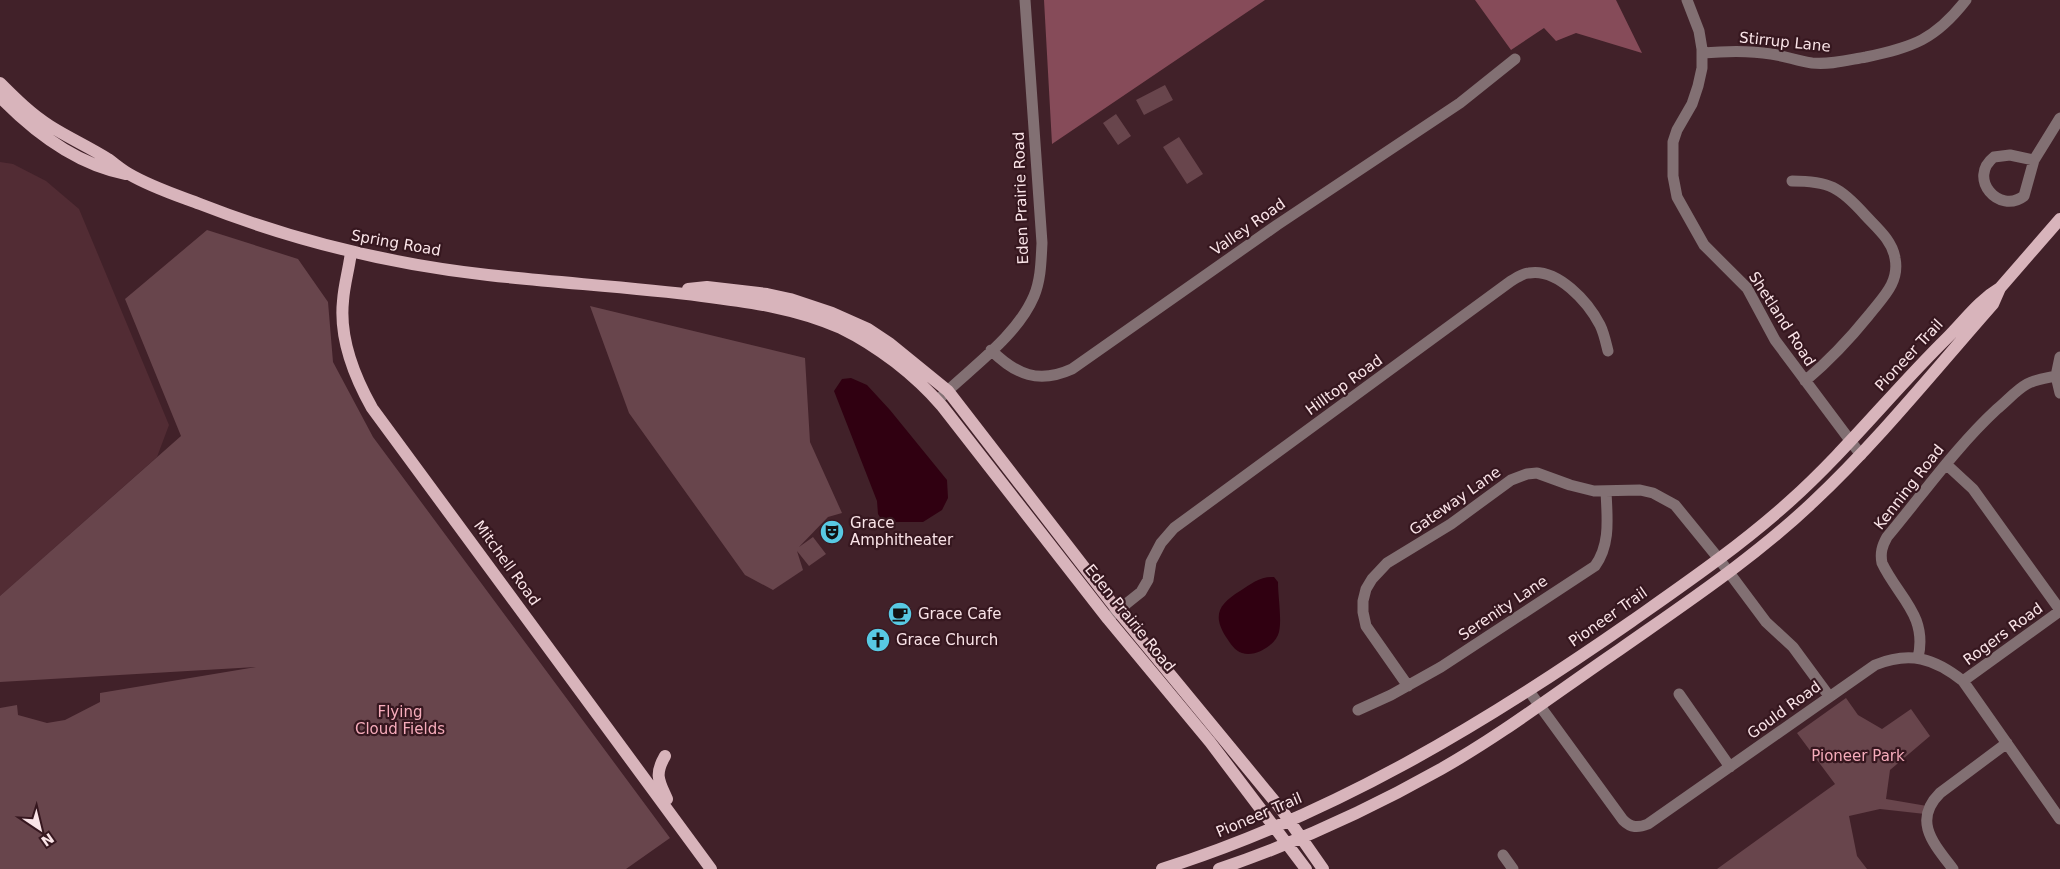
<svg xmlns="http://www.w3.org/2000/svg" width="2060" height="869" font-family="'DejaVu Sans',sans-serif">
<rect width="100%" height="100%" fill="#412129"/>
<path fill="#522c34" d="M0 162 13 164 46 181 79 209 169 425 157 457 0 596Z"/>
<path fill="#68454c" d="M1165 85 1173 100 1144 115 1136 100Z
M1116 114 1131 136 1118 145 1103 123Z
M1179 137 1203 174 1187 184 1163 147Z
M207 230 298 259 328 302 333 362 373 437 670 838 626 869H0V708L17 705 18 715 47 723 65 720 100 702V693L256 667 0 682V596L181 436 125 299Z
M590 306 805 358 810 442 842 513 828 517 799 547 813 537 826 554 809 566 797 551 803 570 773 590 745 575 629 413Z
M1846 698 1858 715 1882 729 1911 709 1930 736 1890 770 1886 799 1927 806 1925 814 1880 809 1849 816 1857 856 1867 869H1717L1835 784 1797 733Z"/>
<path fill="#864b59" d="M1044 0H1265L1052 144Z
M1475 0H1616L1642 53 1576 33 1556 41 1544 28 1511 50Z"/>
<path fill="#300011" d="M851 378 867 385 890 410 947 480 948 498 942 510 923 522H888L881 519 878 514 877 501 834 391 842 379Z
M1274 577 1278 582C1278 597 1282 619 1279 632 1276 645 1255 658 1242 653 1235 651 1230 643 1226 637 1212 615 1219 604 1240 591 1251 584 1260 576 1274 577Z"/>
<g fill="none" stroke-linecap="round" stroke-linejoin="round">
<path stroke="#827073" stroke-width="11" d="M1687 0 1699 31 1702 49V68L1698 86 1692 104 1677 130 1673 142V176L1677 197 1704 245 1747 288 1775 340 1861 455
M1702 53C1725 51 1748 50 1771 54 1785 56 1798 61 1812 63 1830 65 1848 60 1866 57 1913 47 1935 40 1966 0
M2034 160 2010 155 1994 157C1967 178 1999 215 2024 196L2034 160 2060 118
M1792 181C1829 181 1840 187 1865 215 1877 228 1892 240 1895 258 1900 283 1882 298 1869 315 1848 341 1830 360 1805 381
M991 350C1016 375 1039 384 1072 369L1277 225 1460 103 1515 59
M2060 357 2056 376 2060 393
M941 397C972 367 1017 336 1034 296 1041 279 1041 261 1042 243L1025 0
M1947 465 1973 489 2060 610
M1111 616 1141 592 1148 580 1151 562 1161 543 1174 528 1511 281C1516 278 1523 273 1529 273 1558 268 1588 302 1600 325 1604 333 1606 343 1608 351
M1918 658C1928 615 1898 597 1882 563 1880 553 1882 546 1887 537 1923 494 1956 447 1997 409 2007 401 2016 390 2027 384 2036 379 2046 378 2056 376
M1963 681 2060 611
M1408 686 1366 626 1363 612V601L1366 589 1372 579 1387 563 1451 524 1511 480 1527 474 1537 473 1570 485 1594 491 1640 490 1653 493 1675 505 1719 559 1766 622 1793 647 1829 696
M1529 691 1623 820C1631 828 1638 828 1648 824L1875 665C1910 651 1934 658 1963 681L2060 819
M1679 694 1730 767
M1358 710 1391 695 1441 667 1595 566C1611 544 1607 517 1606 491
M1503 855 1513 869
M1953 869C1934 844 1912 821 1940 793L2007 743"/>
<path stroke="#d8b4bb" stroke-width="12" d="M0 83C16 99 31 114 50 126 69 138 89 147 108 159 115 164 122 170 129 174 151 187 176 195 200 204 292 240 389 264 488 275 559 283 631 287 702 296 750 302 796 308 841 328 878 346 915 375 942 406L1108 619 1210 742 1306 869
M0 97C34 132 78 165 126 174
M351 252C349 269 344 285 343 301 339 339 354 376 372 408L711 869
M688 289 707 287 767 294 790 299 832 313 868 329 889 343 948 391 1118 611 1281 809 1323 869
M665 756C654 775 659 781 667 799
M1162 869C1333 815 1486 723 1632 621 1686 583 1740 546 1789 502 1846 451 1893 391 1947 338 1965 320 1978 301 2000 288
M1219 869C1296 843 1370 809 1441 769 1503 734 1560 690 1619 650 1686 603 1754 558 1813 502 1878 441 1934 371 1993 304L2000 288 2060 219"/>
</g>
<defs>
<g id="theatre-disc" transform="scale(1.25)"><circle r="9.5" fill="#58c9e3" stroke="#36171f"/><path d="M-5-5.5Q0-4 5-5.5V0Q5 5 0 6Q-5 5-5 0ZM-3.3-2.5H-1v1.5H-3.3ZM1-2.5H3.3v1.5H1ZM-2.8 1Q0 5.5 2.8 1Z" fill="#111"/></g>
<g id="cafe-disc" transform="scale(1.25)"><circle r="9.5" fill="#58c9e3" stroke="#36171f"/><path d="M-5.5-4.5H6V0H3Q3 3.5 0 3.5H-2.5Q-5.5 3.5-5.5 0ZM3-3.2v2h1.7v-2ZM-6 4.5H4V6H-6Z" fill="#111"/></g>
<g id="church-disc" transform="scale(1.25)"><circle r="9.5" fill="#58c9e3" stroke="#36171f"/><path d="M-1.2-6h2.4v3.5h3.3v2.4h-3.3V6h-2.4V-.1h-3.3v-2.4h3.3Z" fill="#111"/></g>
</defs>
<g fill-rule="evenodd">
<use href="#theatre-disc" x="832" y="532"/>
<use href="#cafe-disc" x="900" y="614"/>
<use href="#church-disc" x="878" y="640"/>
</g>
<g text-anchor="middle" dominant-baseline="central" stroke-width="4.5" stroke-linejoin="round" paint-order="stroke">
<g font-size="15" fill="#fae4e8" stroke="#36171f">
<text transform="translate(1785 42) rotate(6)">Stirrup Lane</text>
<text transform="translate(1021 198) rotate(-92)">Eden Prairie Road</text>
<text transform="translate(1248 227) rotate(-35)">Valley Road</text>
<text transform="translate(396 243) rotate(10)">Spring Road</text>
<text transform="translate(1782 319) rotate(57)">Shetland Road</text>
<text transform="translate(1909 355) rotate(-47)">Pioneer Trail</text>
<text transform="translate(1344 385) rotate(-36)">Hilltop Road</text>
<text transform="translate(1909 487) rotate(-52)">Kenning Road</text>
<text transform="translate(1455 501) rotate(-35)">Gateway Lane</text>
<text transform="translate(507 563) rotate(54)">Mitchell Road</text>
<text transform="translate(1503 608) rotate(-34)">Serenity Lane</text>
<text transform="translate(1608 617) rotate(-35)">Pioneer Trail</text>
<text transform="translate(1130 618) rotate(51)">Eden Prairie Road</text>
<text transform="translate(2003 634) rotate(-36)">Rogers Road</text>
<text transform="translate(1784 710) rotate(-36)">Gould Road</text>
<text transform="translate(1259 815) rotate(-23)">Pioneer Trail</text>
</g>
<g font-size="15" fill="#fae4e8" stroke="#36171f" text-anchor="start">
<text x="850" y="523">Grace<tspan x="850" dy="17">Amphitheater</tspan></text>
<text x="918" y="614">Grace Cafe</text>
<text x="896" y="640">Grace Church</text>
</g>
<g font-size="15" fill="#f6acbb" stroke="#36171f">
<text x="400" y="712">Flying<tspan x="400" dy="17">Cloud Fields</tspan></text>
<text x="1858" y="756">Pioneer Park</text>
</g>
</g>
<g transform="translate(40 829) rotate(145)" stroke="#36171f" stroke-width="4" paint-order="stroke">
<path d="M0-4L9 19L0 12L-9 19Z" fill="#fae4e8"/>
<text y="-8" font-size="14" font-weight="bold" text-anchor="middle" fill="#fae4e8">N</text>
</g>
</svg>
